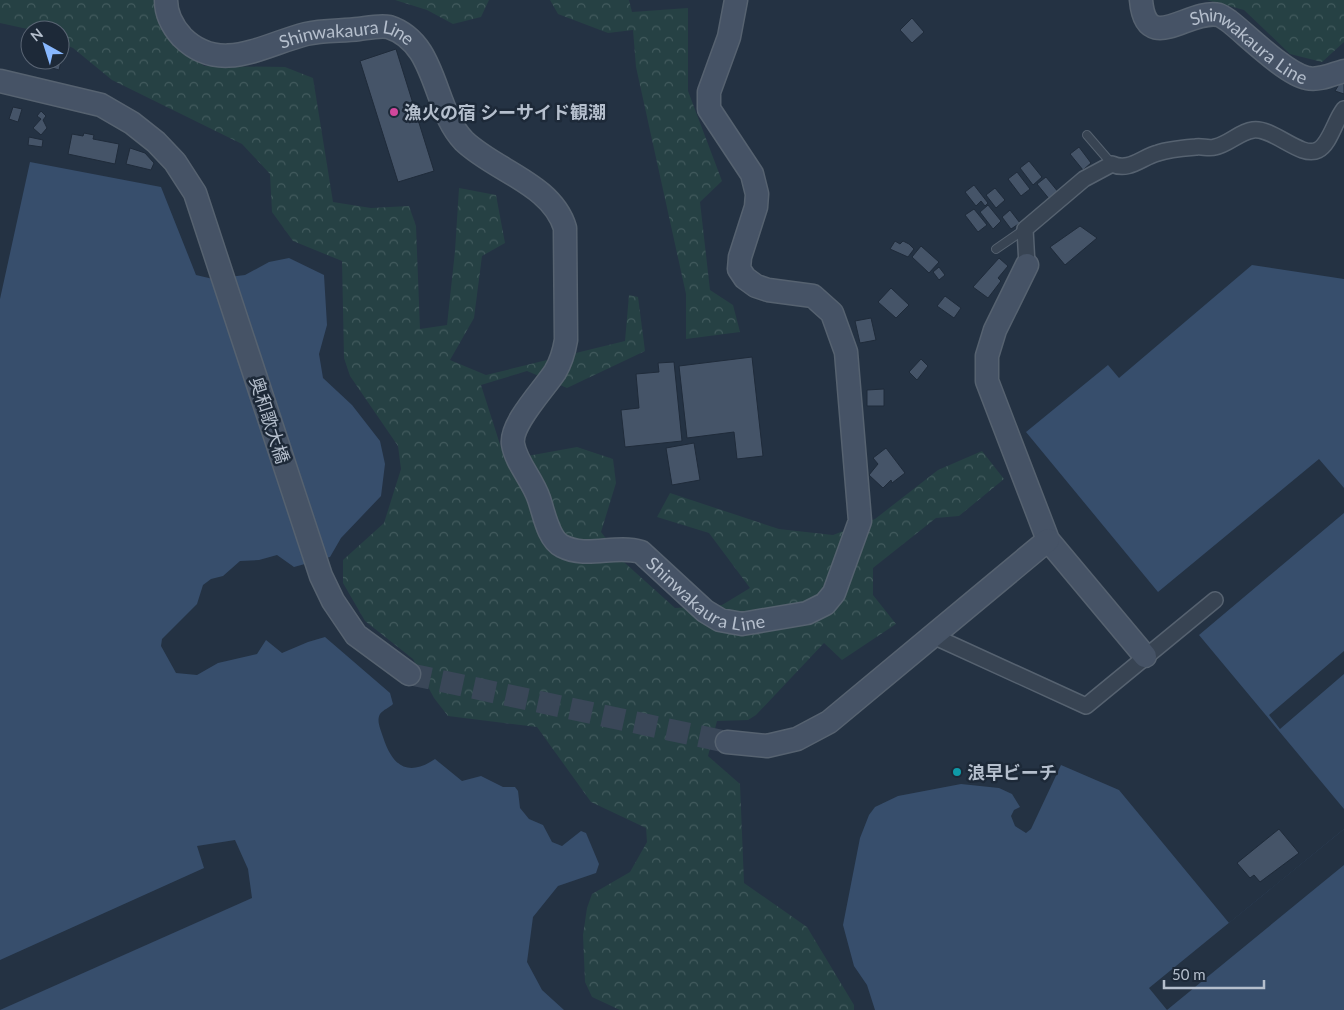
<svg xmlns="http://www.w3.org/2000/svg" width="1344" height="1010" font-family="Lato,'Noto Sans JP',sans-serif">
<defs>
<pattern id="forest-crowns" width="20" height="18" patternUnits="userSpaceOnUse" patternTransform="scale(1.25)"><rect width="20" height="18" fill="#264144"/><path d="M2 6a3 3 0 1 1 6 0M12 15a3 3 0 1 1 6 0" fill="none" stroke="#435b5e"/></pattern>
</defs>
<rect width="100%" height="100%" fill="#243243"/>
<path fill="url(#forest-crowns)" d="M0 0H164L160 17 204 66 285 67 313 78 333 202 371 208 409 206 416 226 420 329 447 325 455 251 459 188 496 195 505 243 482 256 474 318 450 360 486 375 625 341 629 295 638 297 645 351 567 388 527 371 481 385 505 460 577 447 613 459 616 483 601 532 625 563 675 608 722 605 750 588 709 533 657 517 670 493 779 529 833 535 875 519 938 470 982 451 1004 479 959 516 936 518 873 568V595L896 624 842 660 824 643 756 715 748 720 717 721 708 756 740 784 744 883 807 927 854 1005V1010H620L592 997 585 982 583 935 587 908 592 894 630 872 647 842 646 828 591 802 537 727 448 716 434 698 413 659 365 621 343 583V560L384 523 401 469 398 446 350 376 344 358 342 261 293 241 272 212 270 174 242 144 112 80 73 48 60 42V30H32L0 23Z
M395 0H489L481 17 453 24 427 10Z
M550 0H629L632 12 688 8V91L722 181 700 202 710 290 733 305 740 332 686 339V294L636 67 633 30 608 33 558 14Z
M1207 0H1344V42L1322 62 1290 54 1244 10Z"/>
<path fill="#374e6c" d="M30 162 161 187 196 275 213 279 245 275 269 262 289 258 324 275 327 325 319 354 323 378 352 405 380 441 385 464 381 496 341 538 330 557 294 567 277 555 259 560 240 561 223 576 211 579 203 585 197 604 162 639 161 646 176 673 197 675 218 663 257 654 266 640 282 653 308 642 325 637 390 693 393 704C390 707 383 710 380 714 376 721 381 730 383 737 392 765 407 778 435 759L462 781 481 776 503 787H515L518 791 520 808 529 819 543 825 552 842 562 846 581 831 586 833 599 864 596 873 558 886 533 917 527 962 542 990 564 1010H0V299Z
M1252 265 1344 279V488L1319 459 1158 592 1026 432 1108 365 1119 378Z
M1344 513V809L1199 635Z
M1061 765 1119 790 1229 923 1344 829V1010H875L867 985 854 966 843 925 860 838 869 815 875 807 898 796 961 784 999 788 1012 794 1020 807 1014 810 1011 816 1015 826 1026 833 1031 829Z"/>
<path fill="#243243" d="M1344 651V674L1280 729 1269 715Z
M1344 829V865L1167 1010 1149 988Z
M235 840 248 869 252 898 0 1010V960L204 868 197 846Z"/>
<path fill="#455468" stroke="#1f2b3a" d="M912 18 924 32 912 43 900 30Z
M396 49 434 171 398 182 360 61Z
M51 60 61 61 59 70 49 67Z
M1344 76V94L1335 91Z
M13 107 22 109 18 122 9 119Z
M41 111 46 116 43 120 47 128 41 135 33 128 41 119 37 116Z
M84 133 94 135 93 139 119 144 115 164 68 154 72 134 83 136Z
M29 137 43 140 42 147 28 145Z
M1079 147 1091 163 1083 170 1070 154Z
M130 148 145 153 154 163 151 170 126 164Z
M1029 161 1042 177 1033 185 1020 168Z
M1017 172 1030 189 1021 196 1008 179Z
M1046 177 1059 193 1050 200 1037 184Z
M974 185 988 203 985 206 981 201 976 206 965 192Z
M995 188 1005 200 996 208 986 195Z
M988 205 1001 221 993 229 980 212Z
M974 209 987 225 978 232 965 215Z
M1010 210 1020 223 1011 229 1002 217Z
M1080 226 1097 238 1065 265 1050 247Z
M895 241 900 244 903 241 909 244 914 249 908 257 890 249Z
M921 246 939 262 929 273 912 257Z
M999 258 1008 266 998 278 1001 281 988 298 973 287Z
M939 267 945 275 939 280 933 272Z
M891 288 909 305 896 318 878 302Z
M945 296 961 308 954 318 937 306Z
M871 318 876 340 860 343 855 321Z
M752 357 763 456 737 459 734 432 687 438 679 366Z
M921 359 928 366 917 380 909 372Z
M674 362 682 441 625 447 621 410 639 408 636 374 659 372 658 363Z
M884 389V406H867V390Z
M694 443 700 480 672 485 666 448Z
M886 448 905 473 892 483 891 480 883 488 869 475 878 464 873 458Z
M1279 829 1299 853 1260 882 1254 875 1250 878 1237 863Z"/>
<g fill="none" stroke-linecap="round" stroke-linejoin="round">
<path stroke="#3a4758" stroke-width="22" stroke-dasharray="22 11" stroke-linecap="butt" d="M409 674 727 742"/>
<g stroke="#566270" stroke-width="10">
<path id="lane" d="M1087 135 1112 164
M996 249 1025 229"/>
</g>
<g stroke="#566270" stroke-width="18">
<path id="street" d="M1027 265 1025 229 1084 179 1112 164C1129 172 1142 157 1158 153 1169 149 1184 148 1196 147 1202 146 1209 149 1215 147 1229 144 1239 132 1253 130 1273 127 1301 159 1318 150 1330 144 1335 120 1344 109
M933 636 1086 706 1215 600"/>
</g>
<g stroke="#566270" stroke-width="25">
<g id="secondary">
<path id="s1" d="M166 0C166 15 172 26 182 37 220 75 263 45 306 34 322 30 342 31 359 29 367 28 380 25 389 27 438 43 432 108 464 141 495 171 552 184 565 228L566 340C564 352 561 362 555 372 544 389 510 424 513 444 516 463 533 480 539 499 544 513 548 539 562 546 587 559 615 544 641 552L705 611 720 620 742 624 807 613 825 604 834 593 860 521 846 352 832 313 813 296 768 290 756 286 745 278 739 269 740 257 756 207 757 194 752 174 709 109V92L729 37 736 0"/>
<path id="s2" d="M1141 0C1146 57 1189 8 1219 15 1222 16 1226 19 1229 21 1247 35 1286 74 1307 78 1319 81 1333 74 1344 71"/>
<path d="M0 81 101 105 132 123 156 142 175 162 195 193 321 576 333 601 356 635 409 674"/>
<path d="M1027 265 995 330 987 356V381L1048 540 1145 656"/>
<path d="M727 742 767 746 797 739 829 722 1048 540"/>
</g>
</g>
<use href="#lane" stroke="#384453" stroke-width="8"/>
<use href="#street" stroke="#384453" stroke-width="15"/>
<use href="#secondary" stroke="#465366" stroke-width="22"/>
</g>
<circle fill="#d1479c" stroke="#1d2938" stroke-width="2" cx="394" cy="112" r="5"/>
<circle fill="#0f9aa8" stroke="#1d2938" stroke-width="2" cx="957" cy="772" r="5"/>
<g text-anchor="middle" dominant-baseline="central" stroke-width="5" stroke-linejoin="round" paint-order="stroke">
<g font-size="18" fill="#b5bfcd" stroke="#1d2938">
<text stroke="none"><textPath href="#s1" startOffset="215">Shinwakaura Line</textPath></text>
<text stroke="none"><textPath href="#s2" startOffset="138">Shinwakaura Line</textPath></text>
<text transform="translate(270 420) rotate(72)">奥和歌大橋</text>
<text stroke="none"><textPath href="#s1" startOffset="1040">Shinwakaura Line</textPath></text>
</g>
<g font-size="18" font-weight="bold" fill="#b5bfcd" stroke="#1d2938" text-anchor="start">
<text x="404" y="112">漁火の宿 シーサイド観潮</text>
<text x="967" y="772">浪早ビーチ</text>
</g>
</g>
<g transform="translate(45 45) rotate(321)"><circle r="24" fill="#1d2938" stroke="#5a6574"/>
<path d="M0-4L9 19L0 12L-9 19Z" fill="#88b8ff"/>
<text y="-8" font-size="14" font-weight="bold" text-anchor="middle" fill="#b5bfcd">N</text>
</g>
<path d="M1164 980v8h100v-8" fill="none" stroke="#b5bfcd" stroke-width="2.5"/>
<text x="1172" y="980" font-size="15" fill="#b5bfcd" stroke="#1d2938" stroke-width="4" paint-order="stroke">50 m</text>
</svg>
